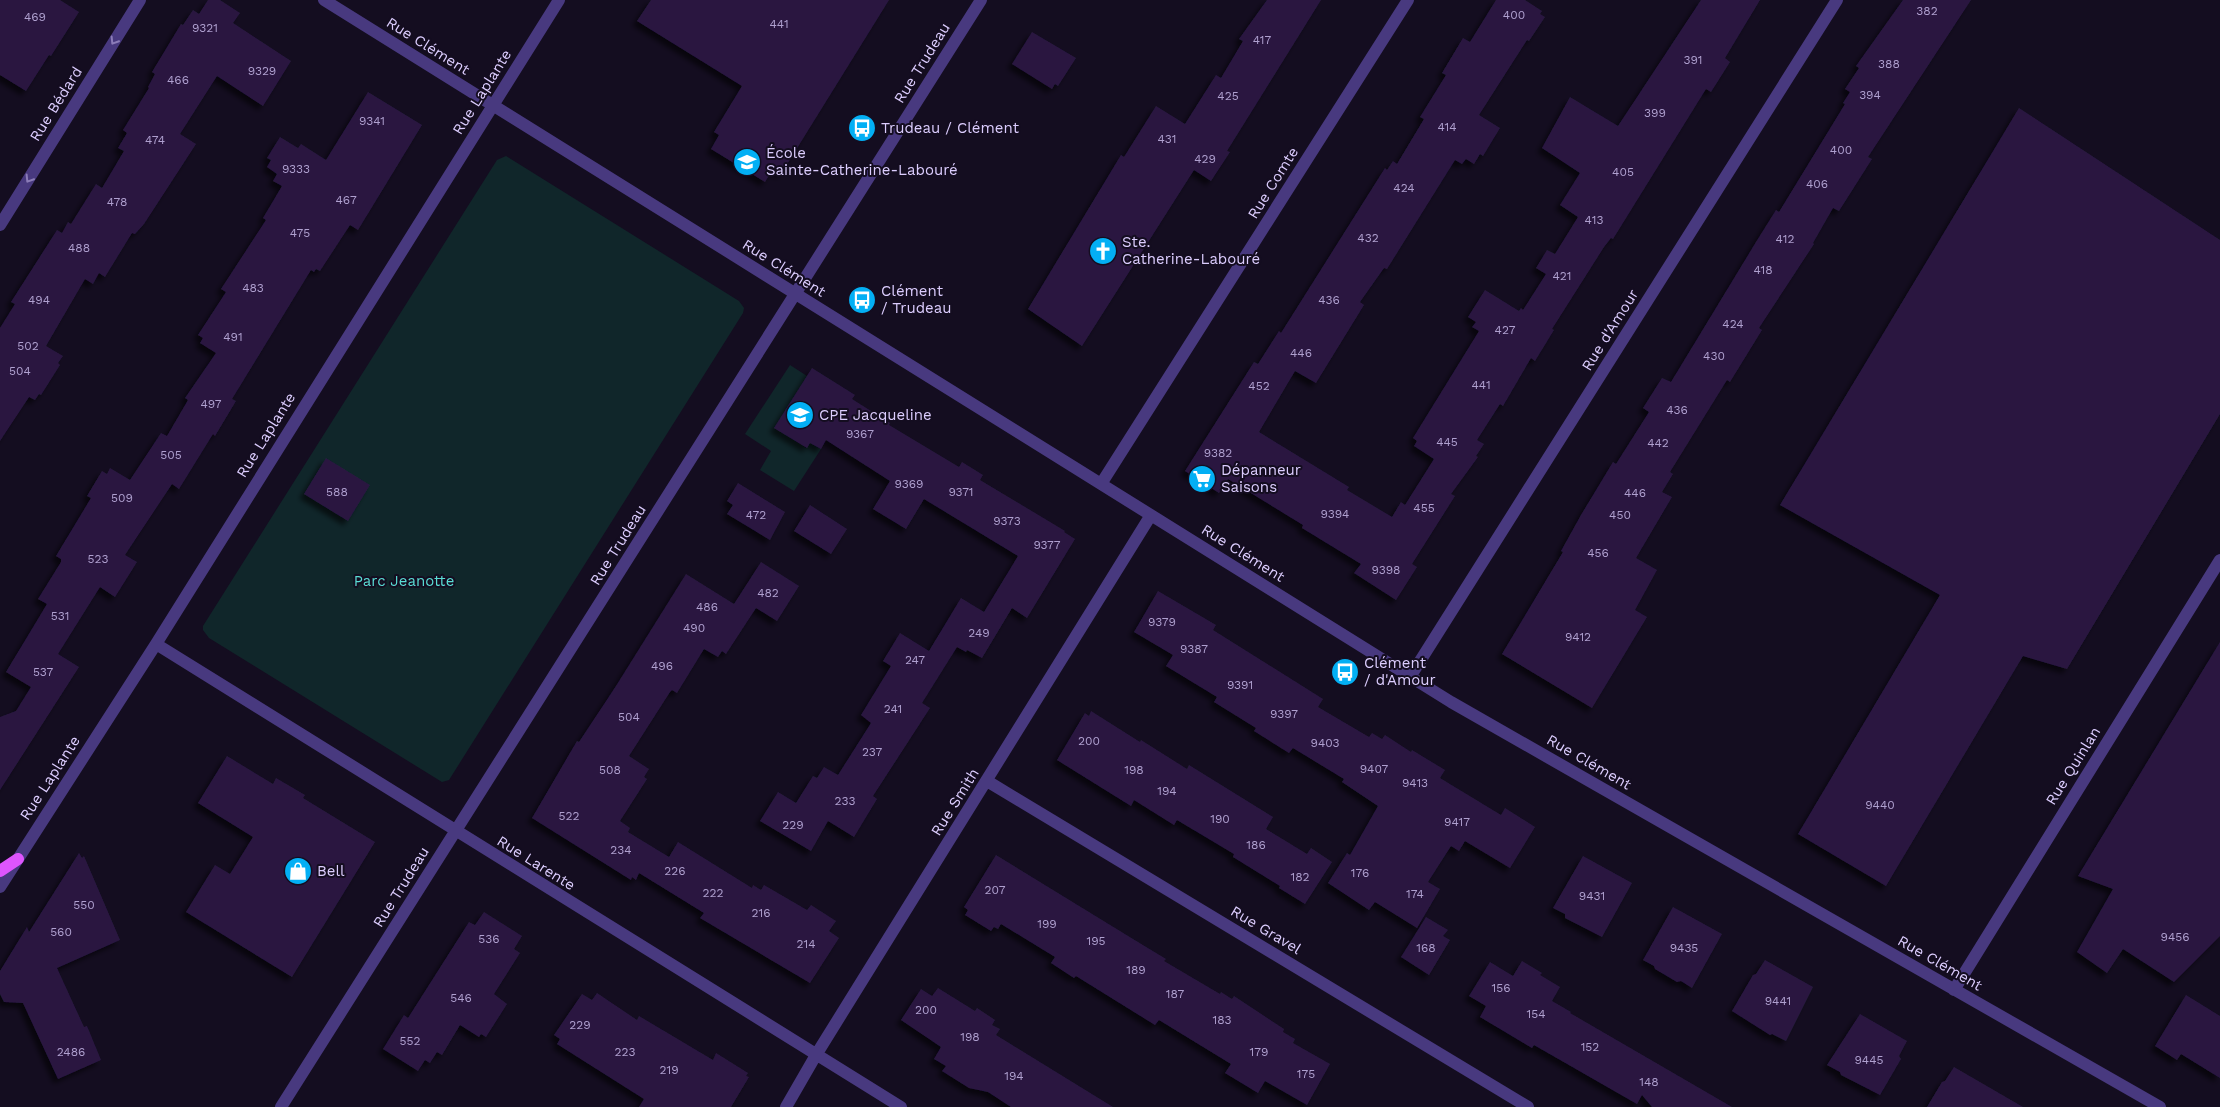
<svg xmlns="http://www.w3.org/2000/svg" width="2220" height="1107" font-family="'Work Sans',sans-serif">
<defs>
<filter id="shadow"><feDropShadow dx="-4.5" dy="4.5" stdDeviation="2.5" flood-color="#0009"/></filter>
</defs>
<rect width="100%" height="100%" fill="#140d20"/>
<path fill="#10262a" d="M506 156 739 301 744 308 743 313 449 780 442 782 209 638 203 630V626L497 160Z
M790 365 807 376 775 427 806 448 810 443 821 449 794 491 760 470 771 451 745 434Z"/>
<path fill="#291941" filter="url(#shadow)" d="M0 0H60L79 12 51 56 49 55 26 91 0 75Z
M208 0H220L240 13 233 23 291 61 263 106 217 76 180 134 196 144 144 224 135 234 132 233 105 277 99 273 93 284 85 279 46 346 63 356 58 363 60 365 41 395 39 394 35 400 29 397 0 441V328L15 304 11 302 57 230 62 233 68 222 71 224 96 184 102 188 124 151 118 148 127 133 123 130 149 88 148 87 155 74 152 72 181 24 183 25 193 10 199 14Z
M651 0H889L781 174 773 169 765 182 711 149 719 135 714 132 742 86 637 21Z
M1267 0H1321L1227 151 1230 152 1211 181 1194 170 1082 346 1028 309 1121 155 1124 157 1156 106 1185 124 1216 75 1221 78 1243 41 1239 39Z
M1496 0H1525L1542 11 1540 14 1545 17 1529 41 1527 40 1479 115 1500 128 1483 156 1480 154 1474 164 1466 159 1462 164 1455 160 1387 269 1384 268 1360 302 1364 305 1316 383 1295 371 1259 432 1349 487 1347 490 1392 517 1401 502 1405 505 1434 459 1414 446 1417 441 1413 438 1479 331 1472 327 1476 322 1468 317 1485 290 1519 311 1521 308 1523 310 1546 274 1536 268 1547 250 1555 254 1578 217 1560 205 1580 173 1542 148 1570 97 1618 126 1701 0H1760L1725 58 1730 62 1711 92 1706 89 1613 239 1611 238 1604 247 1552 329 1554 330 1535 361 1531 358 1503 406 1500 404 1477 440 1484 444 1476 456 1478 457 1451 494 1455 496 1412 564 1417 567 1396 600 1354 573 1361 564 1302 528 1303 525 1228 479 1219 493 1185 471 1254 362 1258 364 1279 331 1281 333 1385 168 1387 170 1393 161 1397 164 1424 119 1420 117 1446 75 1442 73 1463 38 1470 42Z
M1903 0H1971L1868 157 1872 159 1839 211 1833 208 1813 243 1814 244 1759 328 1762 330 1730 382 1727 380 1670 472 1673 474 1662 492 1672 497 1636 558 1657 570 1635 610 1647 617 1592 708 1502 654 1563 552 1561 551 1581 515 1613 462 1616 464 1649 412 1643 408 1662 378 1671 382 1756 242 1776 210 1779 212 1845 104 1843 103 1850 92 1845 89 1859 68 1856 66Z
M1032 32 1076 58 1058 86 1055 84 1052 89 1012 64Z
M368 92 422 125 358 230 350 225 320 271 316 269 314 272 311 270 232 399 236 401 215 436 213 434 179 489 172 484 125 555 137 562 115 597 100 587 58 654 79 667 0 790V717L16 711 31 687 6 672 47 604 38 599 61 562V559L56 556 91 498 87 496 102 471 107 474 110 468 130 480 161 433 167 436 188 400 185 398 216 353 200 343 203 338 198 335 226 292 221 289 266 220 263 218 282 186 273 181 277 174 267 167 271 160 267 158 280 137 298 148 301 144 326 160Z
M2019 108 2220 240V414L2067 669 2023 656 1886 886 1798 834 1940 595 1780 505Z
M812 368 855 395 852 399 890 423 889 425 959 467 962 462 983 475 980 480 1065 531 1064 532 1075 539 1027 618 1012 608 982 658 967 650 966 652 957 647 922 703 930 708 873 796 877 799 854 837 828 821 811 851 760 821 778 792 796 803 813 776 817 778 824 767 838 775 871 723 861 715 891 666 883 661 900 633 929 651 961 598 984 612 1018 556 924 499 906 529 873 509 890 481 826 440 821 449 810 443 807 448 774 428Z
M326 458 370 485 348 521 304 494Z
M738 483 785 512 770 540 727 514 733 505 727 501Z
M810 505 847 529 831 554 794 531Z
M761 562 799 586 777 621 756 608 726 654 722 651 718 657 704 649 677 693 672 690 670 692 629 756 649 769 644 777 647 779 620 821 630 828 628 832 669 857 678 842 752 888 753 885 761 890 764 885 807 910 811 905 836 921 829 931 839 938 810 983 700 918 704 913 639 873 636 880 632 877 631 880 532 818 577 741 579 742 616 686 686 574 734 604Z
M1158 591 1216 625 1213 630 1323 699 1318 707 1369 737 1372 733 1382 739 1385 735 1411 752 1412 750 1445 770 1440 778 1501 815 1505 808 1535 827 1510 868 1465 841 1459 851 1451 846 1428 882 1440 889 1417 928 1375 902 1369 910 1328 883 1347 853 1350 855 1378 806 1342 782 1344 779 1293 748 1289 753 1254 731 1256 728 1214 702 1217 697 1166 666 1173 655 1134 632Z
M2220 642V936L2174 982 2123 949 2107 973 2077 952 2113 889 2078 876Z
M1091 711 1140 742 1141 740 1187 769 1189 765 1273 817 1266 829 1307 854 1311 848 1332 862 1305 904 1279 888 1280 886 1233 857 1234 854 1177 820 1174 825 1134 800 1131 806 1057 760 1085 713 1089 716Z
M227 756 273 784 276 778 305 795 303 798 375 842 292 977 186 912 215 865 230 874 253 837 198 803Z
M79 853 82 858 84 856 120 940 57 968 84 1027 87 1026 101 1060 58 1079 23 1003 4 1002 0 994V971L27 927 29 932Z
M996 855 1133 939 1166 959 1164 961 1220 994 1221 992 1232 999 1234 996 1284 1029 1283 1032 1295 1039 1293 1043 1330 1064 1307 1105 1265 1081 1258 1093 1225 1073 1231 1064 1159 1020 1155 1025 1076 976 1074 978 1051 963 1055 957 1001 924 998 929 994 927 991 931 965 915 968 910 964 907Z
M1583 856 1632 883 1602 937 1565 918V914L1553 908Z
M1673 907 1722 934 1692 988 1681 981 1677 982 1655 969 1654 966 1643 960Z
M484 912 522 936 514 949 520 953 494 994 507 1004 486 1037 481 1034 479 1037 460 1025 442 1055 437 1052 430 1063 425 1060 418 1071 383 1049 404 1015 408 1018 469 922 475 925Z
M1426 917 1448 930 1443 936 1450 940 1429 975 1401 957Z
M1765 960 1813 987 1786 1041 1772 1034 1770 1035 1732 1011 1753 975 1756 974Z
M1522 961 1542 973 1540 975 1560 987 1552 1001 1571 1012 1570 1013 1732 1107H1652L1642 1095 1637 1104 1534 1045 1532 1048 1480 1017 1486 1006 1469 996 1490 962 1513 976Z
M938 988 975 1011 977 1008 995 1020 992 1025 1000 1029 996 1035 1113 1107H1011L988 1092 969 1088 942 1071 946 1066 934 1059 941 1047 901 1020 921 989 932 996Z
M597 993 637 1020 639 1016 713 1060 716 1053 748 1073 746 1076 749 1077 731 1107H639L644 1099 557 1044 560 1039 554 1035 582 994 592 1000Z
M2186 995 2220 1016V1078L2181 1054 2177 1060 2155 1046Z
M1860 1014 1907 1041 1899 1056 1901 1059 1880 1095 1841 1075 1840 1072 1827 1065Z
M1954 1067 2023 1107H1927L1942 1082 1945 1081Z"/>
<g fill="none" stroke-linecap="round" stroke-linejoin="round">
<path stroke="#48397f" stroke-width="12" d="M324 0 1451 702 2160 1107
M0 225 140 0
M1101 484 1408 0
M156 644 901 1107
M1410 677 1837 0
M987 781 1528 1107
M0 887 156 644 559 0
M1954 990 2220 560
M281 1107 981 0
M786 1107 816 1055 1151 515"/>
<path stroke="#de55fd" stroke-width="12" d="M0 871 18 859"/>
</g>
<defs><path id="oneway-chevron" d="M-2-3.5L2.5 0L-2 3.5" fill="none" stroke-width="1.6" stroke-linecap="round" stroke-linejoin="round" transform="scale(1.25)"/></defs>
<g stroke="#8b7cb8">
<use href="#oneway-chevron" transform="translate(114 41) rotate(122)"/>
<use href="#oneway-chevron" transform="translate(29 179) rotate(122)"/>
</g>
<defs>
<g id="bus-disc" transform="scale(1.4375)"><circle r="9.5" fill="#03aff4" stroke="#140d20"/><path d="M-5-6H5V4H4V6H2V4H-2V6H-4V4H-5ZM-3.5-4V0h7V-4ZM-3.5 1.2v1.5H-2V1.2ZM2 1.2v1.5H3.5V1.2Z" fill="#fff"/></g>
<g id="school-disc" transform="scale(1.4375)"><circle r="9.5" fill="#03aff4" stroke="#140d20"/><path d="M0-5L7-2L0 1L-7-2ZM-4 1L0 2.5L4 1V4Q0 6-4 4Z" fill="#fff"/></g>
<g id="church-disc" transform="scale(1.4375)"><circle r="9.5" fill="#03aff4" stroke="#140d20"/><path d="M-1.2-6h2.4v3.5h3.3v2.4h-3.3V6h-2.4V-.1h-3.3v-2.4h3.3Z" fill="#fff"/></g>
<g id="supermarket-disc" transform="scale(1.4375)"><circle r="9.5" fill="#03aff4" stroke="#140d20"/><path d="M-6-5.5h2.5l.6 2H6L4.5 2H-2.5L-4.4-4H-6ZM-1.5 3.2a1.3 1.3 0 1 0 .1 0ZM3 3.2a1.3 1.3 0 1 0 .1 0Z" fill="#fff"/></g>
<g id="shop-disc" transform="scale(1.4375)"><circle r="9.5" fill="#03aff4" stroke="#140d20"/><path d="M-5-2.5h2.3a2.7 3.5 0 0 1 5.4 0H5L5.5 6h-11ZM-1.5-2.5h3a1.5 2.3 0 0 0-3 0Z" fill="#fff"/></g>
</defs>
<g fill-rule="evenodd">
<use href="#bus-disc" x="862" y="128"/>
<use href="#school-disc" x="747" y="162"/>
<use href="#church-disc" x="1103" y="251"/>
<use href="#bus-disc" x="862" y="300"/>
<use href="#school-disc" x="800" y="415"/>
<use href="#supermarket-disc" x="1202" y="479"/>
<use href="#bus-disc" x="1345" y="672"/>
<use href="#shop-disc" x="298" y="871"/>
</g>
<g text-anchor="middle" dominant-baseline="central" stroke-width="4" stroke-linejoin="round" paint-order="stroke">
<g font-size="12" fill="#afa0cf">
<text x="1927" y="11">382</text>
<text x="1514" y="15">400</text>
<text x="35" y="17">469</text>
<text x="779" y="24">441</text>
<text x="205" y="28">9321</text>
<text x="1262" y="40">417</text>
<text x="1693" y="60">391</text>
<text x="1889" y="64">388</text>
<text x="262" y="71">9329</text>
<text x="178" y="80">466</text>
<text x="1870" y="95">394</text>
<text x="1228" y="96">425</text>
<text x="1655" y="113">399</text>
<text x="372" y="121">9341</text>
<text x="1447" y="127">414</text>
<text x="1167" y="139">431</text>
<text x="155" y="140">474</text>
<text x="1841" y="150">400</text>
<text x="1205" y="159">429</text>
<text x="296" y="169">9333</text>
<text x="1623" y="172">405</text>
<text x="1817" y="184">406</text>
<text x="1404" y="188">424</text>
<text x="346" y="200">467</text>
<text x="117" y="202">478</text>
<text x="1594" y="220">413</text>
<text x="300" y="233">475</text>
<text x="1368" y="238">432</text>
<text x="1785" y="239">412</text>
<text x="79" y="248">488</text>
<text x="1763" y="270">418</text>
<text x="1562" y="276">421</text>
<text x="253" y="288">483</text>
<text x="39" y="300">494</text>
<text x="1329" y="300">436</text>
<text x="1733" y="324">424</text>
<text x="1505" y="330">427</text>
<text x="233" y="337">491</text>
<text x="28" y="346">502</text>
<text x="1301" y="353">446</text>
<text x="1714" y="356">430</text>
<text x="20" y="371">504</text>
<text x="1481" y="385">441</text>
<text x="1259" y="386">452</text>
<text x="211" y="404">497</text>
<text x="1677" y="410">436</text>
<text x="860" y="434">9367</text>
<text x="1447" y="442">445</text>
<text x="1658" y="443">442</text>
<text x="1218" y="453">9382</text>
<text x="171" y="455">505</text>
<text x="909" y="484">9369</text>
<text x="337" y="492">588</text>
<text x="961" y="492">9371</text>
<text x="1635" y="493">446</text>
<text x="122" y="498">509</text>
<text x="1424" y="508">455</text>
<text x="1335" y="514">9394</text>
<text x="756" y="515">472</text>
<text x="1620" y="515">450</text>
<text x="1007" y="521">9373</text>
<text x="1047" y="545">9377</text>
<text x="1598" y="553">456</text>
<text x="98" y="559">523</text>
<text x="1386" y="570">9398</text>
<text x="768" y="593">482</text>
<text x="707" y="607">486</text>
<text x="60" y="616">531</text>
<text x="1162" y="622">9379</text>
<text x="694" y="628">490</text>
<text x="979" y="633">249</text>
<text x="1578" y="637">9412</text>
<text x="1194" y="649">9387</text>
<text x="915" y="660">247</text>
<text x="662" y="666">496</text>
<text x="43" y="672">537</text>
<text x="1240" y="685">9391</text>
<text x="893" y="709">241</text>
<text x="1284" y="714">9397</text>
<text x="629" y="717">504</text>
<text x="1089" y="741">200</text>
<text x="1325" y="743">9403</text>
<text x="872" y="752">237</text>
<text x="1374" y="769">9407</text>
<text x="610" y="770">508</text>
<text x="1134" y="770">198</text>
<text x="1415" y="783">9413</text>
<text x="1167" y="791">194</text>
<text x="845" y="801">233</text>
<text x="1880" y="805">9440</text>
<text x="569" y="816">522</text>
<text x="1220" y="819">190</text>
<text x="1457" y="822">9417</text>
<text x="793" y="825">229</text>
<text x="1256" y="845">186</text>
<text x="621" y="850">234</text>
<text x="675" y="871">226</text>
<text x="1360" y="873">176</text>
<text x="1300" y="877">182</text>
<text x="995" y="890">207</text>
<text x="713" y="893">222</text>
<text x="1415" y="894">174</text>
<text x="1592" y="896">9431</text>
<text x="84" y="905">550</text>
<text x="761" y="913">216</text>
<text x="1047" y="924">199</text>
<text x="61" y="932">560</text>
<text x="2175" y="937">9456</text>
<text x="489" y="939">536</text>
<text x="1096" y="941">195</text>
<text x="806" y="944">214</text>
<text x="1426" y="948">168</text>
<text x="1684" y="948">9435</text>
<text x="1136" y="970">189</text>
<text x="1501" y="988">156</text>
<text x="1175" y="994">187</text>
<text x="461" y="998">546</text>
<text x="1778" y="1001">9441</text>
<text x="926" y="1010">200</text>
<text x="1536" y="1014">154</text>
<text x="1222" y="1020">183</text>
<text x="580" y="1025">229</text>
<text x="970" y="1037">198</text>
<text x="410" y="1041">552</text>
<text x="1590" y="1047">152</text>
<text x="71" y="1052">2486</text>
<text x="625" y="1052">223</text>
<text x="1259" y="1052">179</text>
<text x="1869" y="1060">9445</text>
<text x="669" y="1070">219</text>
<text x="1306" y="1074">175</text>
<text x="1014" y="1076">194</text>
<text x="1649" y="1082">148</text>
</g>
<g font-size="15" fill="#dccdfe" stroke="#140d20">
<text transform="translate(428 46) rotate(32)">Rue Clément</text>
<text transform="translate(922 63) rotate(-58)">Rue Trudeau</text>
<text transform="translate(482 92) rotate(-58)">Rue Laplante</text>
<text transform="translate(56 104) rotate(-58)">Rue Bédard</text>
<text transform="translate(1273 183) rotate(-58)">Rue Comte</text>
<text transform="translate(784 268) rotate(32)">Rue Clément</text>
<text transform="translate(1610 330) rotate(-58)">Rue d'Amour</text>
<text transform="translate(266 435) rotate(-58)">Rue Laplante</text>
<text transform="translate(618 545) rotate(-58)">Rue Trudeau</text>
<text transform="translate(1243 553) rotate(32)">Rue Clément</text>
<text transform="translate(1589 762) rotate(30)">Rue Clément</text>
<text transform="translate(2073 766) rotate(-58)">Rue Quinlan</text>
<text transform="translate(50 778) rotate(-57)">Rue Laplante</text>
<text transform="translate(955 802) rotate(-58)">Rue Smith</text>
<text transform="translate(536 863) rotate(32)">Rue Larente</text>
<text transform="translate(401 887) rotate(-58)">Rue Trudeau</text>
<text transform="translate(1266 930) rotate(31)">Rue Gravel</text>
<text transform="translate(1940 963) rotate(30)">Rue Clément</text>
</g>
<g font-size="15" fill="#dccdfe" stroke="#140d20" text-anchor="start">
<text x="881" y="128">Trudeau / Clément</text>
<text x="766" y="153">École<tspan x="766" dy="17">Sainte-Catherine-Labouré</tspan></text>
<text x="1122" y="242">Ste.<tspan x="1122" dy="17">Catherine-Labouré</tspan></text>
<text x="881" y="291">Clément<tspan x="881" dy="17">/ Trudeau</tspan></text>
<text x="819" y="415">CPE Jacqueline</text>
<text x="1221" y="470">Dépanneur<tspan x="1221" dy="17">Saisons</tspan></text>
<text x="1364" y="663">Clément<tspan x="1364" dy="17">/ d'Amour</tspan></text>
<text x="317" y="871">Bell</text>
</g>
<g font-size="15" fill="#5addd5" stroke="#140d20">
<text x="404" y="581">Parc Jeanotte</text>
</g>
</g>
</svg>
